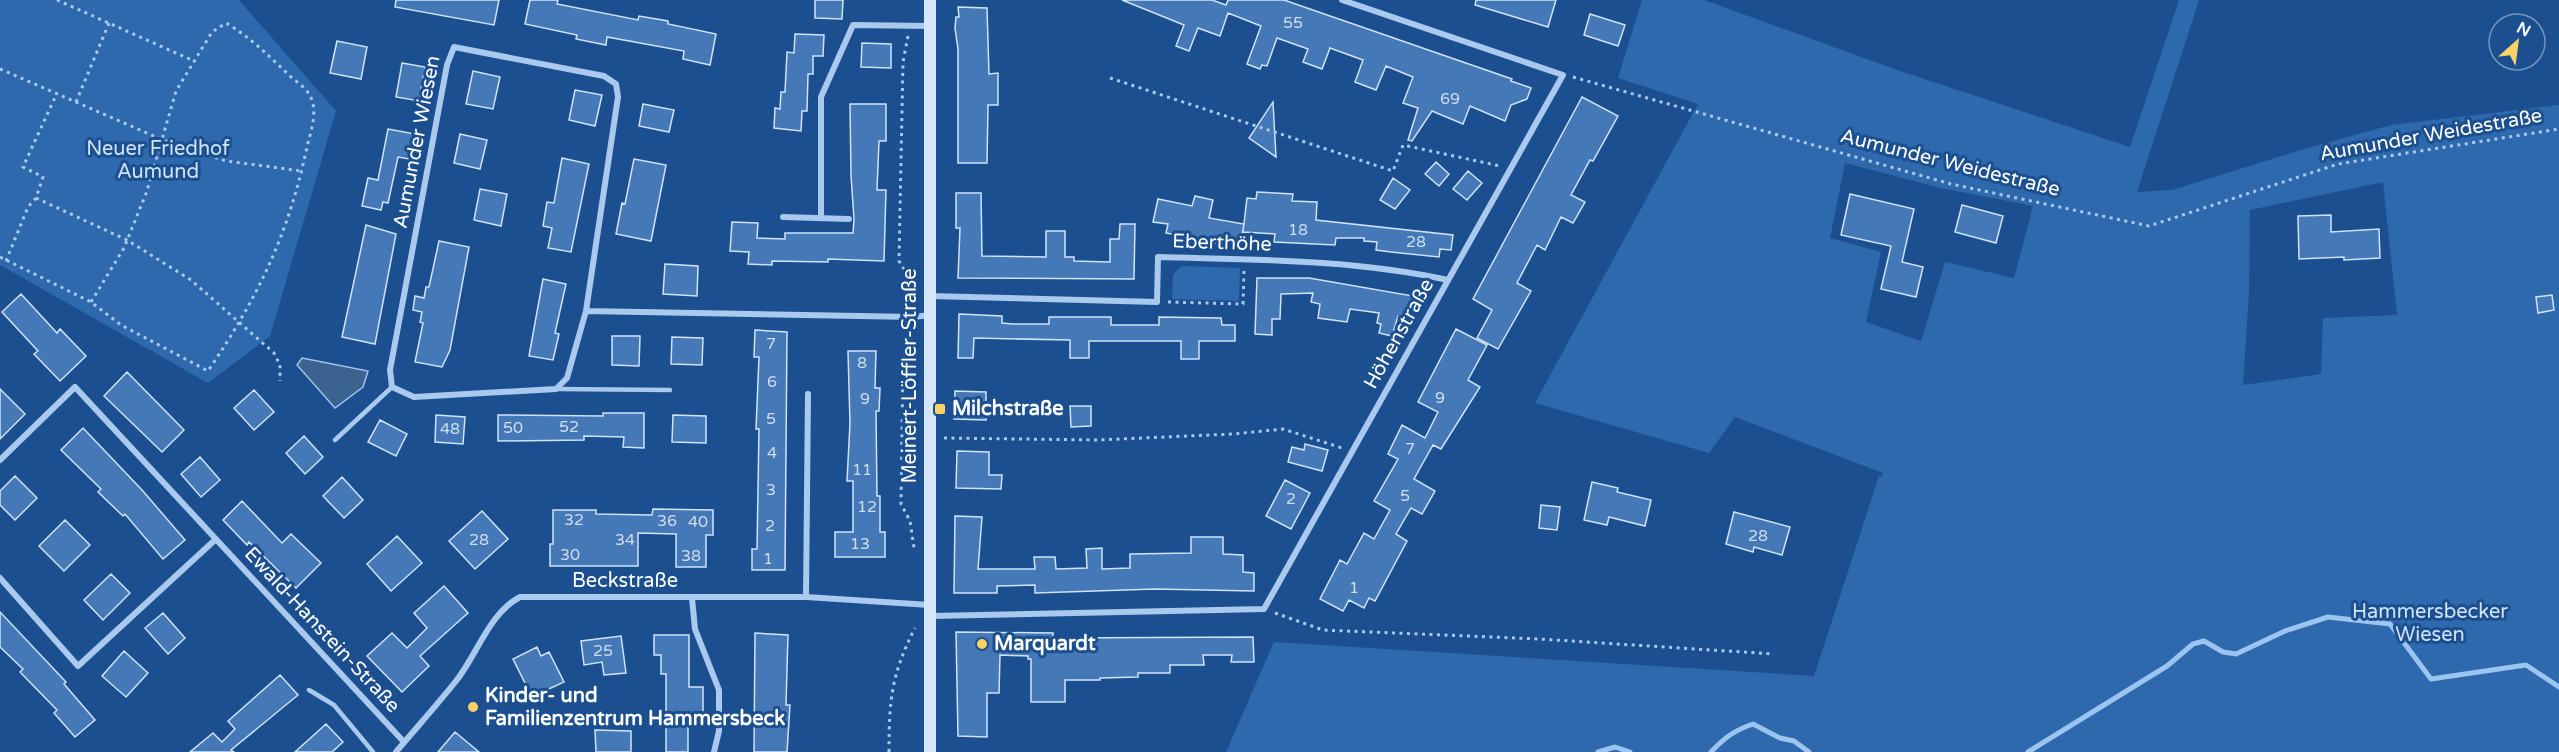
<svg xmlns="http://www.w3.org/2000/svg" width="2559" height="752" font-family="'Varela Round',sans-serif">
<rect width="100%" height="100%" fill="#1b4f8f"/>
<path fill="#2e69ad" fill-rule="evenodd" d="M0 0H239L336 111 270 336 208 383 0 265Z
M1642 0H1704L1897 70 2130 147 2179 0H2199L2137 192 2172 190 2304 149 2391 125 2559 105V752H1226L1274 642 1814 676 1879 476 1882 477 1883 473 1735 417 1709 453 1535 403 1698 104 1618 78ZM1845 163 1941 188 2033 206 2014 278 1945 262 1921 341 1866 322 1881 252 1830 238ZM2383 182 2397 315 2323 318 2321 374 2243 385 2249 293 2250 210Z
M1181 266 1240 268 1239 301 1172 299 1173 275Z"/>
<path fill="#3c6290" stroke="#9cc4f0" stroke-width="1.5" d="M302 358 368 371 363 387 335 408 297 365Z"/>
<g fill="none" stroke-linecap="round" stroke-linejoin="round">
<path stroke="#9cc4f0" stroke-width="5" d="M1598 752 1615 747 1630 752
M1711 752C1724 738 1735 730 1753 724L1780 738 1794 741 1809 752
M2028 752 2167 666 2193 644 2204 641 2223 652 2236 654 2285 631 2328 617 2390 624 2431 679 2526 665 2559 687"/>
</g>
<path fill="#4478b7" stroke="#cfe3fa" stroke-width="1.5" d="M396 0H499L494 25 395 7Z
M530 0H558L557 4 638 20 639 16 668 21V24L716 34 710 65 683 59 684 51 607 37 606 45 576 39 577 35 525 24Z
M815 0H843L842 19 815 18Z
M1122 0H1212L1226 5 1228 0H1284L1512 79 1511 81 1531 88 1527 99 1511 105 1505 121 1470 106 1463 124 1432 111 1412 141 1408 140 1418 108 1403 103 1413 77 1386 66 1376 90 1355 82 1363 60 1330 48 1322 69 1303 62 1308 49 1277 38 1267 66 1262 65 1260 69 1247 64 1261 26 1228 13 1220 36 1198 28 1189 51 1176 46 1184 25Z
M1476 0H1556L1548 27 1475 5Z
M958 7 987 8 989 74 998 73V105H988L987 163H958V49L955 28 956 17H959Z
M1590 14 1625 25 1618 46 1584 35Z
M795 34 824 35 823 56H813V74H808L807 111H802L801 131 774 128 775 108 780 109 781 92H785L787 52 794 53Z
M337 41 367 47 361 79 330 73Z
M862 43 891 44V68L861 67Z
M402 63 425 67 419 101 396 97Z
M473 71 500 77 493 109 466 104Z
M575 90 602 95 595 126 569 120Z
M1582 97 1618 116 1593 161 1590 160 1571 195 1585 202 1573 223 1561 217 1545 250 1537 245 1517 283 1531 291 1498 349 1477 338 1492 310 1473 299Z
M1273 102 1276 157 1249 138Z
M643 104 674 110 669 132 639 126Z
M850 104H886V141H879L877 190H886L884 261 828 259V262L772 261V265L748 264 749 252 730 251 732 222 758 223 757 238 785 239V233H853L854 219 851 176Z
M388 129 415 134 409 159 398 157 388 203 383 202 381 210 362 206 368 178 378 180Z
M460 134 487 140 480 169 454 163Z
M562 158 589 164 571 252 548 248 552 228 543 226 547 202 554 203Z
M634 159 666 165 651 241 616 234 622 203 625 204Z
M1436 162 1449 174 1439 186 1425 174Z
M1468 171 1482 183 1467 200 1453 189Z
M1393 178 1410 190 1395 209 1380 200Z
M480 189 507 194 501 226 474 220Z
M1257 192 1293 194 1292 201 1317 202 1316 220 1453 235 1451 250 1440 249 1439 257 1391 252 1376 250 1377 242 1364 241V238H1336L1335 245 1274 242 1275 234 1243 232 1247 198 1256 199Z
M956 193H981L982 256 1046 257V231H1065V257H1074V261L1110 262V239H1119L1120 224H1135L1134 279 958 278 960 228H956Z
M1850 194 1914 209 1902 262 1923 267 1916 297 1881 289 1891 246 1841 235Z
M1195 196 1213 200 1209 218 1244 224 1240 248 1166 233 1168 224 1153 222 1158 199 1192 206Z
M1962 205 2003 216 1996 243 1955 232Z
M2331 215V232L2379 229 2380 258 2344 260V257L2299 259 2298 216Z
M366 225 396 234 375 344 342 337Z
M439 241 469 247 450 350 442 367 415 362 423 323 420 322 422 312 413 310 415 296 424 298 426 287H429Z
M665 264 698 266 697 296 663 294Z
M1257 278H1309L1413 296 1408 318 1398 316 1392 336 1379 333 1381 324 1377 323 1379 313 1350 309 1347 322 1318 318 1320 304 1311 302 1313 293 1281 294 1280 319H1272V335L1255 334Z
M543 279 566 284 555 333 559 334 553 360 529 356Z
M21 294 57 333 60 329 86 356 60 381 34 354 38 351 2 312Z
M2552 295 2554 310 2538 313 2536 297Z
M959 314 1002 316V323L1013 324H1049V317H1111V325H1159V317L1221 318 1222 325H1235V341H1199V359H1181V341H1089V358H1070V340L974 338 973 358H958Z
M1456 329 1487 345 1468 380 1480 387 1441 449 1433 445 1414 479 1435 491 1422 514 1411 508 1396 534 1407 541 1375 601 1369 598 1364 608 1349 600 1343 611 1320 599 1340 560 1347 564 1364 533 1374 539 1390 510 1374 501 1398 459 1388 454 1402 425 1425 438 1438 412 1418 402Z
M755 330 787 332 785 570H752V549H757L759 429H756L759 357H754Z
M612 336H640L639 366 612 365Z
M672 337 703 338 702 365 671 364Z
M848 351H876L875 388H880L879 411H876L877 496H880V532H885V557H835V532H853V481H847L850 423Z
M127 372 184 430 162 452 104 396Z
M0 389 25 414 0 439Z
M254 390 274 412 254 430 234 408Z
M955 391 986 392V420L954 419Z
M1070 406H1091V426L1071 427Z
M603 413H644V448L623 447 624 437 584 436V440L498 441V415L603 416Z
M436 415 465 417 463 444 435 442Z
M673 415 706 416V443L672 442Z
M380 420 407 434 396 456 368 442Z
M83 428 142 490 185 540 163 559 125 514 123 516 98 492 101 489 61 450Z
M304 436 323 457 305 474 286 453Z
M1305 444 1328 450 1322 471 1288 462 1292 447 1304 450Z
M957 451 989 452V475H1002L1001 489 956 488Z
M200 457 220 480 201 497 181 474Z
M15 476 37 498 15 520 0 505V491Z
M342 477 363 500 344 518 323 496Z
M1285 480 1310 493 1291 529 1266 516Z
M1592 482 1618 488 1617 492 1651 500 1645 526 1609 517 1607 525 1584 520Z
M242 501 282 543 291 534 321 563 296 588 249 542 247 545 223 520Z
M1541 505 1560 507 1557 530 1539 528Z
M653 509 713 510V535H706V567H676V534L638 533V566H550V544H553V510H596V514L652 515Z
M482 511 508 539 475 569 449 541Z
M1734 512 1790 527 1782 555 1754 547 1753 552 1726 544Z
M955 516 982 517 978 569H1035L1034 557H1055L1056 569 1087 568 1086 549 1102 548V569L1130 568V554L1191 553V537H1223V554L1243 555V572L1254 573V591L1155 589 1035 593V585L997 586V593H954Z
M65 520 90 545 64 571 39 546Z
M397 536 422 563 391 591 367 564Z
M111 574 130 593 103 620 84 600Z
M444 586 468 613 420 656 429 666 402 692 367 656 392 633 407 648 427 628 414 613Z
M0 612 66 682 64 684 95 720 75 737 54 713 57 710 20 672 23 669 0 647Z
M163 613 185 638 168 654 145 628Z
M956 632 1053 633V638L1253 637 1254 662H1231L1232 655H1203L1204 665H1170V673H1138V677L1100 678V680H1065V702H1031V659H1028V656L1000 655 999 693H987V737L958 736Z
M755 633 788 635 786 705H790L787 752H754Z
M654 635H689V687H703V726H688V752H666V674H661V655H654Z
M621 636 626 673 604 675 602 662 584 665 581 641Z
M537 647 541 656 549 652 564 682 532 697 513 659Z
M124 651 148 673 126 697 102 676Z
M280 675 298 695 231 750 234 752H190L213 733 222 742 235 729 228 721Z
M326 724 343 742 332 752H295Z
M595 730 631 731V752H596Z
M455 732 479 752H438Z"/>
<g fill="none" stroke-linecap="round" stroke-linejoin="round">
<path stroke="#a9c9ee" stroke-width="3" stroke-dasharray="3 4.5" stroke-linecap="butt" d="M57 0 194 61
M908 36 903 62 899 261 915 288
M0 69 163 140 226 161 302 171
M1573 77 1951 184 2149 226 2338 164 2559 129
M1110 78 1393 171 1403 145 1500 166
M76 102 109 23
M36 198 127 240 191 280 274 353 280 365V381
M0 257 91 302 121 325 208 371C258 297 288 236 307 147 311 130 319 110 309 94 305 87 295 81 289 75 269 56 250 37 226 23L212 32 176 91 147 191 124 248 91 302
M6 261 28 207 36 198 43 177 23 167 57 93
M1168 302 1243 304 1244 271
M913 331 903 360 901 504 910 521 914 548
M944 438 1097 440 1233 434 1283 429 1342 448
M1275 613 1323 630 1539 639 1774 654
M889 752C889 701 891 675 915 628"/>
<path stroke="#a9c9ee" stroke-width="4.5" d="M556 389 670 390
M335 440 392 387
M309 690 334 705 373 752"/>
<path stroke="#a9c9ee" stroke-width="6" d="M454 47 604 76 616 84 618 97 586 311 567 378 556 389 414 397 392 387 390 370 447 65Z
M783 217 849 219
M821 218V97L853 25 930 26
M930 296 1157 302 1158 257C1255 260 1353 259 1448 280
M586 311 914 317 930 315
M0 460 75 387 404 742
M0 578 78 666 216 539
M806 597 808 394
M692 598 695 629 719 690V731L714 752
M930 616 1264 609 1563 75 1342 0
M396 752C416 728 437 705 456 681 477 655 489 613 520 597H806L930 605"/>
<path stroke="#d6e6fa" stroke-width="12" d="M930 752V0"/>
</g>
<g fill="#ffd166" stroke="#1b4f8f" stroke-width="2">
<rect x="934" y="403" width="12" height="12" rx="3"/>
<circle cx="982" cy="644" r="6"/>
<circle cx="473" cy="707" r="6"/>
</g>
<g text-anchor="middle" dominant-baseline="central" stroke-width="6" stroke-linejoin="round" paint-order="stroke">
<g font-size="16" fill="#d0dded">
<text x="1293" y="23">55</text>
<text x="1450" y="99">69</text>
<text x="1298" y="230">18</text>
<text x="1416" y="242">28</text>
<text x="771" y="344">7</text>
<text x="862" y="363">8</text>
<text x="772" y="382">6</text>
<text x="1440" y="398">9</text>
<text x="865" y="399">9</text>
<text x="771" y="419">5</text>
<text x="569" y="427">52</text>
<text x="513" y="428">50</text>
<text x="450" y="429">48</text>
<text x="1410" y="449">7</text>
<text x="772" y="453">4</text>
<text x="862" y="470">11</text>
<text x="771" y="490">3</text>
<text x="1405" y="496">5</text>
<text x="1291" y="499">2</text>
<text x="867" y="507">12</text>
<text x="574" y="520">32</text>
<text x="667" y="521">36</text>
<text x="698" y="522">40</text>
<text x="770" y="526">2</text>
<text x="1758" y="536">28</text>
<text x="479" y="540">28</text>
<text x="625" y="540">34</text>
<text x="860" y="544">13</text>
<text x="570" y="555">30</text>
<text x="691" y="556">38</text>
<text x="768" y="559">1</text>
<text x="1354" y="588">1</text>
<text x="603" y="651">25</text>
</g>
<g font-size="20" fill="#fff" stroke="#1b4f8f">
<text transform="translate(2431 135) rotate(-10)">Aumunder Weidestraße</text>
<text transform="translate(417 142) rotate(-79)">Aumunder Wiesen</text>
<text transform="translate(1950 163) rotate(14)">Aumunder Weidestraße</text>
<text transform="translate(1222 243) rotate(2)">Eberthöhe</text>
<text transform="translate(1399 334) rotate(-61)">Höhenstraße</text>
<text transform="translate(910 376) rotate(-90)">Meinert-Löffler-Straße</text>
<text x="625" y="581">Beckstraße</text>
<text transform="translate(322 630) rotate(47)">Ewald-Hanstein-Straße</text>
</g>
<g font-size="20" fill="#cfe3fa" stroke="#1b4f8f">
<text x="158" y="149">Neuer Friedhof<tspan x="158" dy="23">Aumund</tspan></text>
<text x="2430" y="612">Hammersbecker<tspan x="2430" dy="23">Wiesen</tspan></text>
</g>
<g font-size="20" font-weight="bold" fill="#fff" stroke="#1b4f8f" text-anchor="start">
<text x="952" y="409">Milchstraße</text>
<text x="994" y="644">Marquardt</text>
<text x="485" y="696">Kinder- und<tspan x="485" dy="23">Familienzentrum Hammersbeck</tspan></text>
</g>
</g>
<g transform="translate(2517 42) rotate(28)"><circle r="28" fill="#1b4f8f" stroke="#7695bc" stroke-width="1.5"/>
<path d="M0-4.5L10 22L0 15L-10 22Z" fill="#ffd166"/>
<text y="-9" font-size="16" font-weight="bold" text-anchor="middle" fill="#ffffff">N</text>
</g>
</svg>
